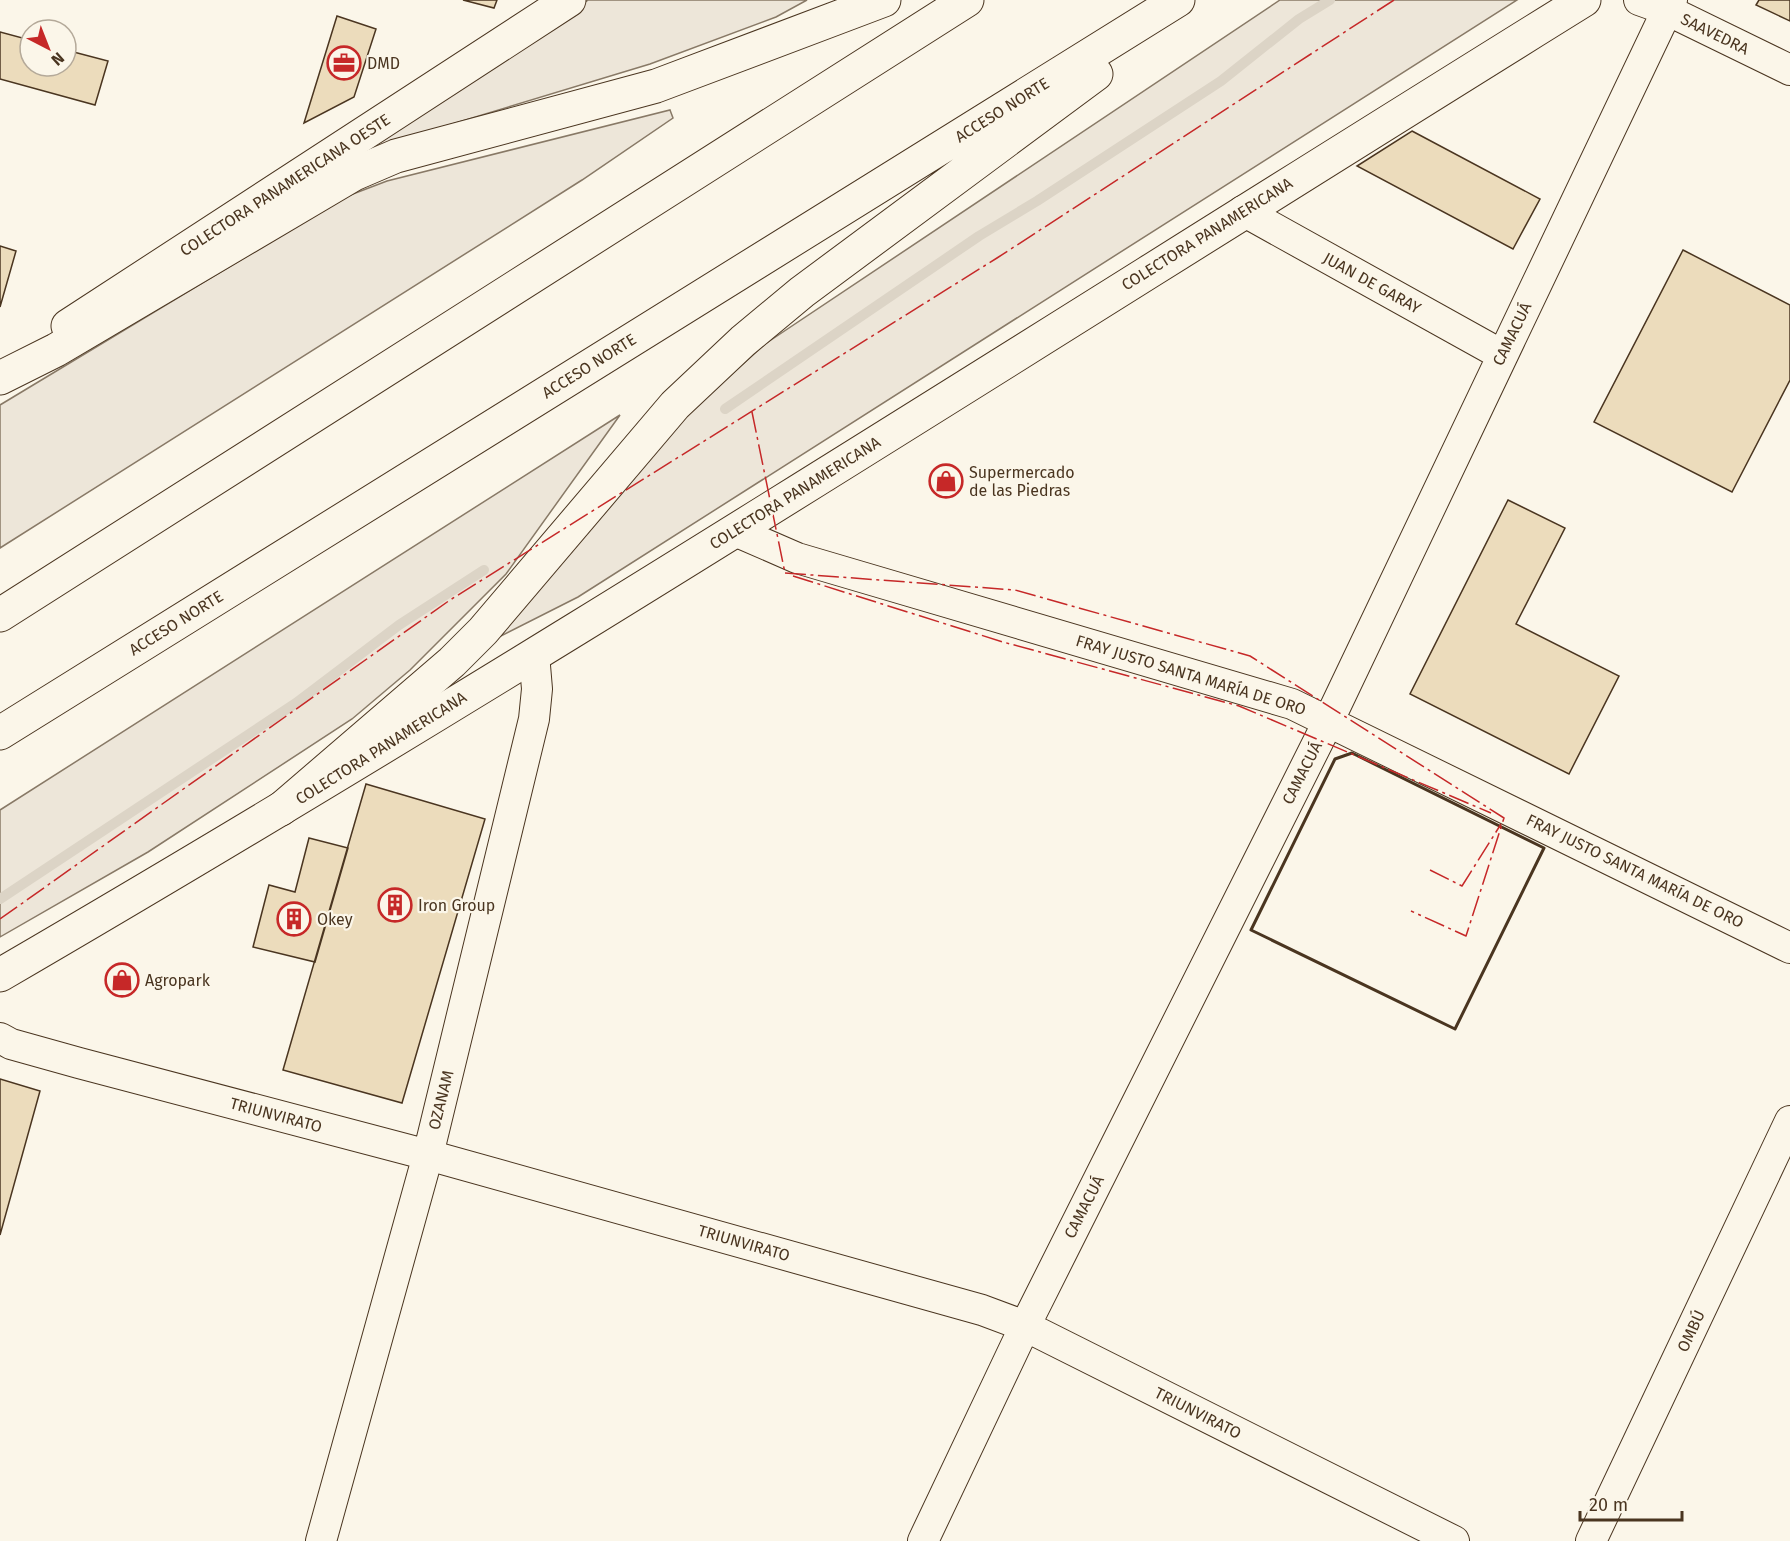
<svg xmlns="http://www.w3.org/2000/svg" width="1790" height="1541" font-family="'Fira Sans',sans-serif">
<rect width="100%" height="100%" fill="#fbf6e9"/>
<path fill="#ede6d9" stroke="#887966" stroke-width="1.5" d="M588 0H807L776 17 650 64 343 157Z
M1280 0H1517L578 597 501 636 518 607 676 424 765 344Z
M670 110 673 118 582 180 0 548V405L345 197 387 181Z
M620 415 506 574 410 670 352 719 148 852 0 937V810Z"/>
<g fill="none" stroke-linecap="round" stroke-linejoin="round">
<path stroke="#dcd4c6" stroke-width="10" d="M725 409 979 236 1037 201 1221 81 1299 19 1330 0
M0 899 296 703 399 625 484 570"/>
</g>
<path fill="#ecdcbc" stroke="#4a3520" stroke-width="1.5" d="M463 0H497L494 8Z
M1759 0H1790V21L1756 5Z
M337 16 376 29 354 97 304 123Z
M0 32 30 40V66H66V50L108 61 95 105 0 79Z
M1412 131 1540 199 1513 249 1357 166Z
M0 246 16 251 0 307Z
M1683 250 1790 305V380L1732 492 1594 422Z
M1508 500 1565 528 1516 624 1619 676 1569 774 1410 694Z
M366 784 485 819 402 1103 283 1070Z
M309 838 348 848 315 962 253 947 269 885 295 892Z
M0 1079 40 1091 0 1235Z"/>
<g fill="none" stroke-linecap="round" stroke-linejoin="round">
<g stroke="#4a3520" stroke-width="32">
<path id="street" d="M1639 0 1667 10 1790 70
M1243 211 1502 355
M735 531 797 558 1292 704 1790 948
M0 1038 11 1044 79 1063 428 1155 982 1310 1025 1326 1454 1541
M321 1541 428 1155 534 719 537 689 534 654
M923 1541 1025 1326 1329 720 1672 0
M1591 1541 1790 1121"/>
</g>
<g stroke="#4a3520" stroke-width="35">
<path id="secondary" d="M68 326 569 0
M0 975C536 663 1057 327 1584 0"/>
</g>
<g stroke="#4a3520" stroke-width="35">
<path id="highway" d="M0 378 56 350 354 174 396 156 656 86 884 0
M0 615 967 0
M0 733 1178 0
M281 809 452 662 483 631 675 405 743 341 802 292 1096 74"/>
</g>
<use href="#street" stroke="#fbf6e9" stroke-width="30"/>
<use href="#secondary" stroke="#fbf6e9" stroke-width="33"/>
<use href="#highway" stroke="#fbf6e9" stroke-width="33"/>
<path stroke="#4a3520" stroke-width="3" d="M1352 753 1544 848 1455 1029 1251 930 1335 759Z"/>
<path stroke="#c62828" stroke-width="1.5" stroke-dasharray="21 4.5 3 4.5" stroke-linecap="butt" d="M752 412 785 573
M785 573 1015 590 1250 656 1504 818 1466 936 1411 911
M793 576 1003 642 1239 706 1491 813
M1430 870 1462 886 1501 824
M0 919 450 600 997 258 1394 0"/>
</g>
<defs>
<g id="office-ring" transform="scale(1.725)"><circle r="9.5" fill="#fbf6e9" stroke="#c62828" stroke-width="1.5"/><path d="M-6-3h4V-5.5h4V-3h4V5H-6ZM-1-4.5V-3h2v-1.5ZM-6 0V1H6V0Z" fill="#c62828"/></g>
<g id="shop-ring" transform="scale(1.725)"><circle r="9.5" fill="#fbf6e9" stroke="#c62828" stroke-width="1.5"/><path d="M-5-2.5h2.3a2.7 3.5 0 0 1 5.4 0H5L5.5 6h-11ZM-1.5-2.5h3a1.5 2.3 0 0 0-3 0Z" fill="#c62828"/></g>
<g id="building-ring" transform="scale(1.725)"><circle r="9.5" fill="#fbf6e9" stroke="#c62828" stroke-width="1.5"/><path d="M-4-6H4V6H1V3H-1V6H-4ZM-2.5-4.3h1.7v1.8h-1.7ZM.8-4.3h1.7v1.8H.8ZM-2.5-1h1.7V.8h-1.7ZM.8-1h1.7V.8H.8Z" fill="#c62828"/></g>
</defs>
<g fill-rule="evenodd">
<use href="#office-ring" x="344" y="63"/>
<use href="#shop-ring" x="946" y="481"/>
<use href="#building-ring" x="395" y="905"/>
<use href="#building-ring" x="294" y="919"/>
<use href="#shop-ring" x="122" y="980"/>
</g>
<g text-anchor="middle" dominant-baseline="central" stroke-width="4.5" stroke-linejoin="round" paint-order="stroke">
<g font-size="16" fill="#4a3520" stroke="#fbf6e9">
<text transform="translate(1715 34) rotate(26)">SAAVEDRA</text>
<text transform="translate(1002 110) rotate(-32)">ACCESO NORTE</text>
<text transform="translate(285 185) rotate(-33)">COLECTORA PANAMERICANA OESTE</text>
<text transform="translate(1207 234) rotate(-32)">COLECTORA PANAMERICANA</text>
<text transform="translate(1372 283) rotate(29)">JUAN DE GARAY</text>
<text transform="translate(1512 334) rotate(-64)">CAMACUÁ</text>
<text transform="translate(589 366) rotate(-32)">ACCESO NORTE</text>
<text transform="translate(795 493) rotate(-32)">COLECTORA PANAMERICANA</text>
<text transform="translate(176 623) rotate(-32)">ACCESO NORTE</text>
<text transform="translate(1191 675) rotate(17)">FRAY JUSTO SANTA MARÍA DE ORO</text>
<text transform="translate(381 748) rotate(-32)">COLECTORA PANAMERICANA</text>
<text transform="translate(1302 773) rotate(-63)">CAMACUÁ</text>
<text transform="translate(1635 871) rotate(26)">FRAY JUSTO SANTA MARÍA DE ORO</text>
<text transform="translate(441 1100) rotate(-76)">OZANAM</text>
<text transform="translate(276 1115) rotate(15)">TRIUNVIRATO</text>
<text transform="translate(1084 1207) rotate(-63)">CAMACUÁ</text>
<text transform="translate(744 1243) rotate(16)">TRIUNVIRATO</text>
<text transform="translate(1691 1331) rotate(-65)">OMBÚ</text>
<text transform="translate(1198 1413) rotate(27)">TRIUNVIRATO</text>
</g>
<g font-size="16" fill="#4a3520" stroke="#fbf6e9" text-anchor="start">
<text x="367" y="63">DMD</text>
<text x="969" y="472">Supermercado<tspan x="969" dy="18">de las Piedras</tspan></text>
<text x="418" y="905">Iron Group</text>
<text x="317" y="919">Okey</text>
<text x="145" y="980">Agropark</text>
</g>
</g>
<g transform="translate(48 48) rotate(138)"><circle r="28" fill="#fbf6e9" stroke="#b4a999" stroke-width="1.5"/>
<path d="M0-4.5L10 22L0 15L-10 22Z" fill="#c62828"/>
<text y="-9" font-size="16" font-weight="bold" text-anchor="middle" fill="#4a3520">N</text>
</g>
<path d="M1580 1511v9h102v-9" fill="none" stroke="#4a3520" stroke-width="3"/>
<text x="1589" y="1511" font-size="18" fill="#4a3520" stroke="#fbf6e9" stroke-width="4.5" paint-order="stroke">20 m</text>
</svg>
